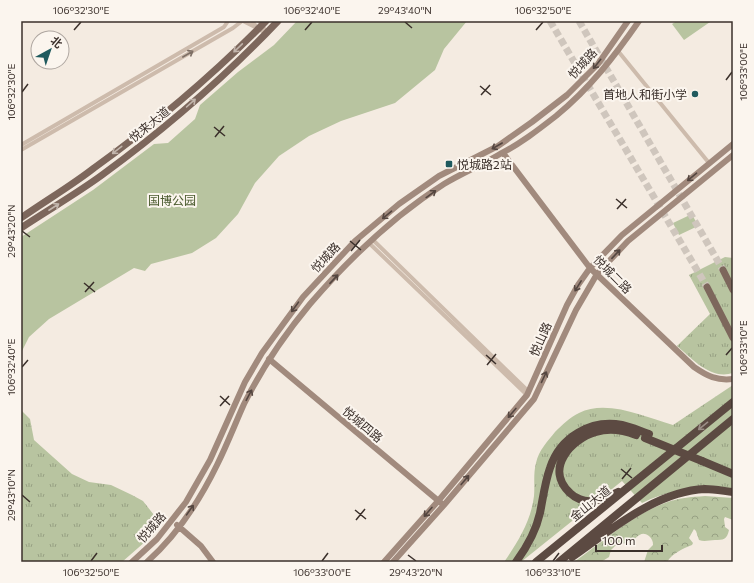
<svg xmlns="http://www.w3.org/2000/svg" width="754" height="583" font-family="Commissioner,'Noto Sans SC',sans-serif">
<defs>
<pattern id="grass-tufts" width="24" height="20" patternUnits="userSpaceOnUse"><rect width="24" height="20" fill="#b8c4a0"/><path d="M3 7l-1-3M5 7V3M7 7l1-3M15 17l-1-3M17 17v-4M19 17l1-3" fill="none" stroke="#97a083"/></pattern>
<pattern id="forest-crowns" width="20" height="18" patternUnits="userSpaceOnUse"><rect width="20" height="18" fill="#b8c4a0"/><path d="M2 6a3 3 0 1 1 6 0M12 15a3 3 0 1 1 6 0" fill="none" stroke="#97a083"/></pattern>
</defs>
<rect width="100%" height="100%" fill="#f4ebe1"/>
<path fill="url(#grass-tufts)" d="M725 257 733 258V373C710 380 693 359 677 346L710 314 689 275Z
M733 385V490C696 489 676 487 642 503L622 481 521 562H504C518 542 531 521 534 496 535 485 533 474 536 463 539 450 547 442 555 432 562 425 570 417 579 413 607 399 645 417 673 425Z
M21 410 30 419 34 440 72 474 89 482 111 485 132 495 143 501 161 524 146 541 122 562H21Z"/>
<path fill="url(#forest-crowns)" d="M705 496 733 498V520L725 517 724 519 725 527 729 530C727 540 723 540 715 540 709 540 705 542 699 540L696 531 694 529 689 538 693 543 692 545C682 549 673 553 667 562H644L648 550 653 545C653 541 652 539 649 536 640 529 636 540 629 543 626 544 621 543 618 543L611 550 609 557 601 562H574C602 542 634 514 665 503 678 498 691 497 705 496Z"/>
<path fill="#b8c4a0" d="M297 21H467L444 49 435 70 395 103 341 121 309 136 279 156 255 183 238 214 216 238 192 253 151 264 145 271 134 268 49 319 29 337 21 353V237L93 190 154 144 168 143 195 119 200 105 238 72 274 45Z
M677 21H709L710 22 684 40 672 24Z
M692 214 698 226 679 235 673 223Z"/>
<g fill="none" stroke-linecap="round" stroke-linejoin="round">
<path stroke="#cfc6bd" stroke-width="7" stroke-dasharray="7 3.5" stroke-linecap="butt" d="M550 21 707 287
M579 21 723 270"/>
<path stroke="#cdbbac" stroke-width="4" d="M243 21 255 27
M252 21 258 29 266 33 262 24 259 21
M618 51 709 163
M21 145 224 27 228 21
M21 150 233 28 242 21
M373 240 529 392
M369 243 527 395"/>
<path stroke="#a18a7d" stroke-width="6" d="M503 153 590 268 694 367C707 376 717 381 733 379
M269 359 441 503
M177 525 201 546 213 562
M132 562 157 539 186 502 210 460 245 382 262 353 303 297 355 241 399 204 439 176 498 146 532 122 567 95 598 64 628 21
M147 562C176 536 200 500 217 465 227 445 235 424 244 404 262 368 285 334 310 304 348 260 395 215 444 184 462 173 482 165 500 154 520 144 538 130 556 116 590 88 614 57 639 21
M384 562 439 500 527 395 567 305 578 285 590 268 622 235 733 144
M393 562 444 505 534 399 576 310 597 274 628 241 733 155"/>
<path stroke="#7d675c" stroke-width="7" d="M21 218C45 201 71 186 94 168 155 124 213 75 266 21
M21 228C48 210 76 194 102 175 165 129 225 77 278 21
M723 270 733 290
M707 287 733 338"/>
<path stroke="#5c4a42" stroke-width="8" d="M702 461 733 474
M618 492C610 496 601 500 592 501 584 502 575 498 570 493 544 469 571 439 596 432 609 428 623 430 636 435
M572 557C611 530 656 491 705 489 714 489 724 491 733 492
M516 562C527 547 536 531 540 513 543 498 545 482 550 468 560 437 591 419 622 425 631 427 640 431 649 434
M536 562 733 402
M559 562 733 419"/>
<path stroke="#5c4a42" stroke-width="8" d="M645 438 702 461"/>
</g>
<defs><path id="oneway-shaft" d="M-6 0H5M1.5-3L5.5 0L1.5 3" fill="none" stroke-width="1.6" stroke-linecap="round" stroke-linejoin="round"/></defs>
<g stroke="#c2b5ac">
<use href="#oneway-shaft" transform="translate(238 48) rotate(136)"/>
<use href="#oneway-shaft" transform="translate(191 103) rotate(-42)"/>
<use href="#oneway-shaft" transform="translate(117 150) rotate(142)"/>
<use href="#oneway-shaft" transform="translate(54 207) rotate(-33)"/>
</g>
<use stroke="#7d6f65" href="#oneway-shaft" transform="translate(188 54) rotate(-30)"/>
<g stroke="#544640">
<use href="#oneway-shaft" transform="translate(597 64) rotate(129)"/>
<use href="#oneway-shaft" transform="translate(497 146) rotate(150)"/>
<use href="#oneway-shaft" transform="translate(692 177) rotate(140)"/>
<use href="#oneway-shaft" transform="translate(431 194) rotate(-36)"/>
<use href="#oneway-shaft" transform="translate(387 215) rotate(140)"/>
<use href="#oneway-shaft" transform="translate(616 254) rotate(-47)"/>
<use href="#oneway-shaft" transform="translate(334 279) rotate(-47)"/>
<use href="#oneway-shaft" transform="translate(578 286) rotate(122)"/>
<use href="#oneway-shaft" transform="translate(295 307) rotate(126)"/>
<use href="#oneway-shaft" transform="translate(544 377) rotate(-65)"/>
<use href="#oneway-shaft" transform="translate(249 395) rotate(-62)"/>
<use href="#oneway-shaft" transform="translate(512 413) rotate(130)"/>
<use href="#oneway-shaft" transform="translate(465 480) rotate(-50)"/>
<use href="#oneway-shaft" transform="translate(190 510) rotate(-55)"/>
<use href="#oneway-shaft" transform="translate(428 512) rotate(131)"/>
</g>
<use stroke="#9c8e87" href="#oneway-shaft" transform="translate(703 426) rotate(141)"/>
<path fill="none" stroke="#3b302b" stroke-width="1.5" d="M405 22 412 28M74 30 81 22M305 30 312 22M536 30 543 22M726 80 732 72M480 86 491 95M22 92 28 84M481 95 490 85M214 127 225 136M215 137 224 126M616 199 627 208M617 209 626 199M22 231 30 237M350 241 361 250M351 251 360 240M84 283 95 292M85 292 94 282M486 355 496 364M726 355 732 348M487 365 496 354M22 367 28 360M220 396 230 405M220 406 229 396M621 469 632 478M622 479 631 468M22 495 30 502M355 510 366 519M356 520 365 509M408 555 416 561M91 561 97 553M322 561 328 553M553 561 559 553"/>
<g fill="#1f5a5e" stroke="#fbf5ee" stroke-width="1.5">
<circle cx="695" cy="94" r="4"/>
<rect x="445" y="160" width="8" height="8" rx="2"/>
</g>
<g text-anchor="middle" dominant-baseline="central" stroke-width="4" stroke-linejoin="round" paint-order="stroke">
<g font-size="12" fill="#3b302b" stroke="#fbf5ee">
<text transform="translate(582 63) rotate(-48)">悦城路</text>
<text transform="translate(149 124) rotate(-39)">悦来大道</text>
<text transform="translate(325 257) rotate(-47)">悦城路</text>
<text transform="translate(613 274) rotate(45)">悦城二路</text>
<text transform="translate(540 339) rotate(-66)">悦山路</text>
<text transform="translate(363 424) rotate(40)">悦城四路</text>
<text transform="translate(590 503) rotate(-39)">金山大道</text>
<text transform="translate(151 527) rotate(-49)">悦城路</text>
</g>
<g font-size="12" fill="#3b302b" stroke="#fbf5ee" text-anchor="end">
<text x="687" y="94">首地人和街小学</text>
<text x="457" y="164" text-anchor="start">悦城路2站</text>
</g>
<g font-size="12" fill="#4a5a2e" stroke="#fbf5ee">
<text x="172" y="200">国博公园</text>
</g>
</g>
<rect width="754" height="583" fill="none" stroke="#fbf5ee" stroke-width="44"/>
<g transform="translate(50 50) rotate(40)"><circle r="19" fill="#fbf5ee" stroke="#aea6a0"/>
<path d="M0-3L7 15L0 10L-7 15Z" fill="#1f5a5e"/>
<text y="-6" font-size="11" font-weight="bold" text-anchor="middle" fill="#3b302b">北</text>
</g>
<path d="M596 545v6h66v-6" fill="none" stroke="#3b302b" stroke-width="2"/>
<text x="602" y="545" font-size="12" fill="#3b302b" stroke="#fbf5ee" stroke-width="3" paint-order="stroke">100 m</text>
<rect x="22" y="22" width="710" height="539" fill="none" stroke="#3b302b" stroke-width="1.5"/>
<g font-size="10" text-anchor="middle" fill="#3b302b">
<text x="81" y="14">106°32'30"E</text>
<text x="312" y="14">106°32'40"E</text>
<text x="405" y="14">29°43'40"N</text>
<text x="543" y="14">106°32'50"E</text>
<text transform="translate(743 72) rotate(-90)" y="4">106°33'00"E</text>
<text transform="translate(11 92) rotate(-90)" y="4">106°32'30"E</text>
<text transform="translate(11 231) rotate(-90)" y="4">29°43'20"N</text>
<text transform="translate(743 348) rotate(-90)" y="4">106°33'10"E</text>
<text transform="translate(11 367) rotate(-90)" y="4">106°32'40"E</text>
<text transform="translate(11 495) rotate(-90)" y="4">29°43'10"N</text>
<text x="91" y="576">106°32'50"E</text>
<text x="322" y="576">106°33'00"E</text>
<text x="416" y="576">29°43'20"N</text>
<text x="553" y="576">106°33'10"E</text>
</g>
</svg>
